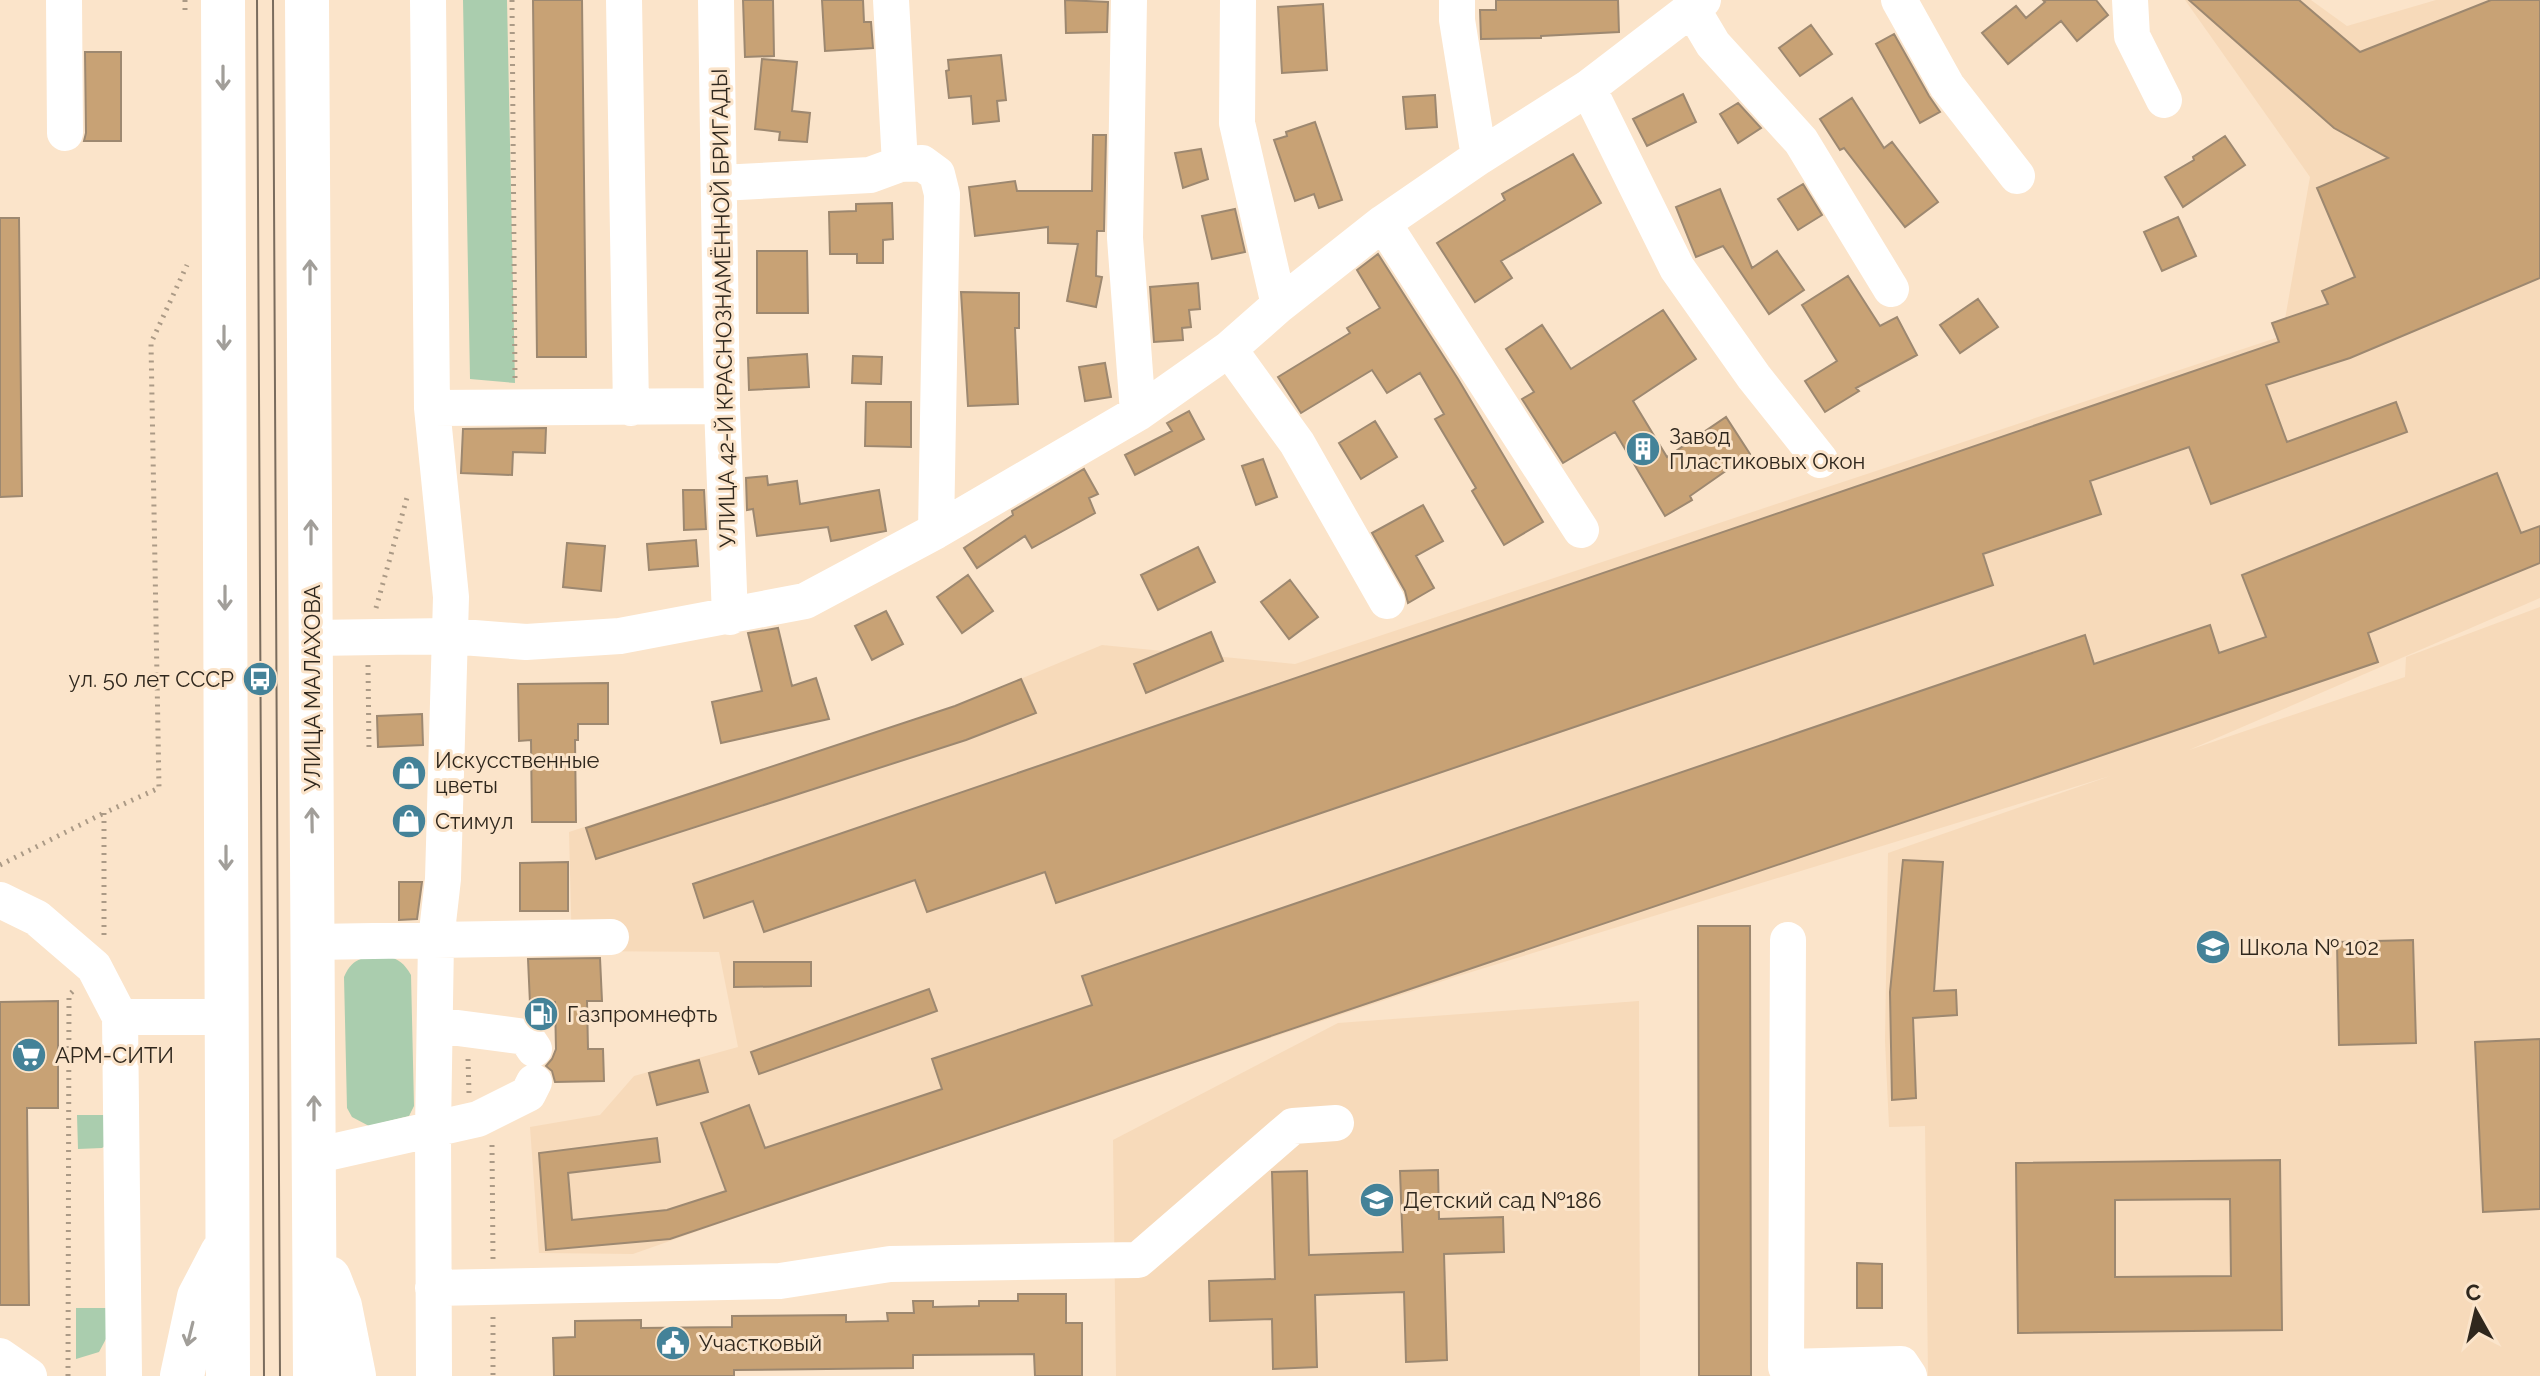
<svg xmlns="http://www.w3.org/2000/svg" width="2540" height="1376" font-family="Raleway,sans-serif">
<rect width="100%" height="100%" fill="#fbe4ca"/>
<path fill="#f7daba" d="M2185 0H2311L2347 26 2436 0H2540V598L2189 750 2405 677 2406 657 2540 607V1376H1928L1925 1126 1889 1127 1885 1041 1888 853 2110 776 1455 977 871 1170 633 1254 539 1253 530 1127 600 1115 634 1076 738 1047 719 952 572 951 569 832 955 706 1102 645 1295 664 2282 336 2310 177Z
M1639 1001 1640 1376H1116L1113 1140 1338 1023Z"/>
<path fill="#aacdae" d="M463 0H507L515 383 470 379Z
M386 956C399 959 404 963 411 975L414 1106 409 1116 369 1126 352 1117 347 1108 344 977C354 955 365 958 386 956Z
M77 1115H107L108 1144 102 1148 78 1149Z
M76 1308H106L107 1337 99 1352 76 1359Z"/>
<path fill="#c8a275" stroke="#9d8870" stroke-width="2" fill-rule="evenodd" d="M533 0H582L586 357H537Z
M743 0H773L774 56 745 57Z
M822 0H863L864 22H871L873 48 825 51Z
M1065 0 1108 2 1107 32 1066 33Z
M1496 0H1618L1619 32 1541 36V38L1481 39 1480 10H1496Z
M2043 0H2096L2108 15 2077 41 2061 21 2008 64 1982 33 2016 6 2026 18 2045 2Z
M2189 0H2299L2360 52 2491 0H2540V278L2350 358 2266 385 2287 442 2396 402 2407 432 2211 504 2189 447 2090 481 2101 514 1983 554 1993 585 1056 903 1045 872 927 912 915 880 764 932 753 901 704 918 693 884 2279 342 2272 323 2328 304 2322 291 2355 277 2317 188 2388 158 2334 128Z
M1323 4 1327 70 1282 73 1278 7Z
M1811 25 1832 54 1800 76 1779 48Z
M1894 34 1929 96 1940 112 1920 123 1876 44Z
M85 52H121V141H84L86 133Z
M1001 55 1006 100 997 101 999 121 973 124 971 96 949 98 946 71 949 70 948 60Z
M762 59 797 62 792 111 810 113 807 142 779 140 780 132 755 129Z
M1683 94 1696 122 1647 146 1633 119Z
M1435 95 1437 127 1406 129 1403 97Z
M1852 98 1884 148 1892 142 1938 202 1905 227 1844 148 1840 150 1820 119Z
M1738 103 1761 128 1738 143 1720 114Z
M1315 122 1342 200 1319 208 1314 194 1295 201 1274 140 1287 136 1286 132Z
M1093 135H1106L1104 231H1097L1096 276 1102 277 1096 307 1067 301 1078 244 1048 243V227L975 236 969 187 1015 181 1017 191H1092Z
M2225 136 2245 165 2183 207 2165 177 2194 160 2193 157Z
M1201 149 1208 179 1183 188 1175 153Z
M1573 154 1601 203 1501 261 1512 278 1475 302 1437 243 1505 200 1502 194Z
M1803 184 1822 215 1798 230 1778 199Z
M1720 189 1752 268 1777 251 1804 290 1769 314 1723 246 1696 257 1676 207Z
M892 203 893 239 883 240V263H857V254H830L829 212 856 211V204Z
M1235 209 1245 252 1212 259 1202 216Z
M2178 217 2196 256 2162 271 2144 232Z
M0 218H19L22 496 0 497Z
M757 251H807L808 313H757Z
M1378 254 1458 379 1543 522 1504 545 1472 491 1476 488 1435 419 1444 414 1420 373 1387 393 1372 370 1301 413 1278 377 1350 333 1347 328 1380 308 1357 270Z
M1848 276 1880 326 1897 317 1917 355 1856 388 1859 391 1825 412 1805 381 1837 361 1802 305Z
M1198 283 1200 309 1189 310 1191 327 1182 328 1183 340 1154 342 1150 287Z
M961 292 1019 293V328H1015L1018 404 968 406Z
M1978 299 1998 327 1960 353 1940 325Z
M1663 310 1696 359 1633 401 1667 457 1726 417 1750 454 1690 496 1692 500 1665 516 1615 432 1563 463 1522 399 1534 392 1506 349 1542 325 1571 369Z
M807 354 809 387 749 390 748 358Z
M853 356 882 357 881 384 852 383Z
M1105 363 1111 397 1085 401 1079 367Z
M866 402H911V447L865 446Z
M1189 411 1204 439 1135 475 1125 455 1172 431 1167 423Z
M1375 421 1397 457 1361 479 1339 443Z
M546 428 545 453 513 452 512 475 461 473 463 429Z
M1263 459 1277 497 1256 505 1242 466Z
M1084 469 1098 494 1089 498 1095 513 1032 548 1025 536 977 568 964 548 1013 515 1012 511Z
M2497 473 2521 533 2540 526V563L2368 633 2378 662 670 1239 546 1250 539 1153 657 1138 660 1162 568 1173 572 1220 667 1210 726 1191 701 1123 749 1105 765 1148 942 1089 932 1059 1092 1005 1082 976 2085 635 2094 664 2210 625 2219 653 2266 637 2242 575Z
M767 476 768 485 797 481 800 504 879 490 886 531 831 541 828 527 757 536 753 509 747 510 746 478Z
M683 490H704L706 529 684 530Z
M1423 505 1443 541 1416 556 1434 588 1408 603 1405 591 1372 533Z
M696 540 698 566 649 570 647 544Z
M567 543 605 546 601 591 563 587Z
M1198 547 1215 582 1158 610 1141 575Z
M968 575 993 611 962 633 937 597Z
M1290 580 1318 617 1289 639 1261 602Z
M886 611 903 644 872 660 855 626Z
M778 628 792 686 816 678 829 719 721 743 712 702 762 691 748 633Z
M1211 632 1223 661 1146 693 1134 664Z
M1021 679 1036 713 966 740 596 859 586 828 955 706Z
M608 683V724H578V740H575L576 822H532L531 740 519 741 518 684Z
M422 714 423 745 378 747 377 716Z
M1903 860 1943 862 1934 991 1956 990 1957 1015 1913 1018 1916 1098 1892 1100 1890 992Z
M568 862V911H520V863Z
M399 882H422L417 919 399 920Z
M1698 926H1750L1751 1376H1699Z
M2413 940 2416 1043 2339 1045 2337 942Z
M600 958 602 1001H587L588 1049H603L604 1081 555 1082 552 1071 546 1066 552 1059 556 1049 555 1002 530 1003 528 959Z
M734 962H811V986L734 987Z
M929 989 937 1011 759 1074 751 1052Z
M58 1001V1108H27L29 1305H0V1002Z
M2540 1039V1209L2483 1212 2475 1042Z
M699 1060 708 1092 657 1105 649 1073Z
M2280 1160 2282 1330 2018 1333 2016 1163ZM2230 1199 2231 1276 2115 1277V1200Z
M1438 1170 1439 1219 1503 1217 1504 1252 1444 1254 1447 1360 1406 1362 1404 1292 1315 1295 1317 1367 1273 1369 1272 1319 1210 1321 1209 1281 1275 1279 1272 1172 1307 1171 1309 1255 1403 1252 1400 1171Z
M1857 1263 1882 1264V1308H1857Z
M1018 1294H1066V1323H1082V1376H1035L1034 1354 913 1355V1368L734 1370V1376H554L553 1338 575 1337V1321L641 1320V1328L732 1327V1316L846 1315V1322L888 1321 887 1313H914L913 1301H933V1307L979 1306V1301H1018Z"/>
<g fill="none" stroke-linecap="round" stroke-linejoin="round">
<path stroke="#ab9a86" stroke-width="5" stroke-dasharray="2 6" stroke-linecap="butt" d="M185 0V15
M512 0 515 380
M376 608 408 494
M368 665 369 748
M0 865 104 813
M104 935V813L159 788 151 343 187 265
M468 1059 469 1093
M492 1145 493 1259
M493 1317V1376
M68 1376 69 995 73 991"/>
<path stroke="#fff" stroke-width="36" d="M64 0 65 133
M428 0 432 408 722 406
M624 0 631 408
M716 0 722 406 730 617
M891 0 900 164 922 163 937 174 942 194 936 531
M1129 0 1125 238 1138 413
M1238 0 1237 123 1279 305
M1457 0V20L1479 157
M1899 0 1947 86 2017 176
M2130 0 2132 36 2164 100
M1691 7 1713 44 1801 141 1891 289
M1588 88 1677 268 1754 377 1820 460
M720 183 870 175 900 164
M1383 223 1581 530
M1229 349 1297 443 1387 601
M432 408 451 597 443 879 436 940 433 1130 434 1376
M312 638 449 636 526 642 620 636 805 601 936 531 1138 413 1229 349 1279 305 1383 223 1479 157 1588 88 1703 0
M0 900 37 918 94 967 120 1017
M1788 940 1786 1367 1901 1364 1909 1376
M313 942 611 937
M435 1025 526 1037 534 1049
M314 1156 478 1119 528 1094 534 1082
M433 1288 780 1281 890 1264 1138 1260 1293 1126 1336 1123
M0 1356 29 1376
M124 1376 120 1017H226"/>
<path stroke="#fff" stroke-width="44" d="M223 0 228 1376
M307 0 315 1376
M329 1278 340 1306 354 1376
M182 1376 199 1297 222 1253"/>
<path stroke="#7a6c5d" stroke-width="2" d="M257 0 264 1376
M273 0 280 1376"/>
</g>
<defs><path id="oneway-shaft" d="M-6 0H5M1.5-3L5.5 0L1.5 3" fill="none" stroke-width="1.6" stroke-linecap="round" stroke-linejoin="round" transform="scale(2)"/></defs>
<g stroke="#a19e99">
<use href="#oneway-shaft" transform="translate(223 78) rotate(90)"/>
<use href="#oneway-shaft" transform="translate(310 272) rotate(-90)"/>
<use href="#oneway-shaft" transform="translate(224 338) rotate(90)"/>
<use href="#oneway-shaft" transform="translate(311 532) rotate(-90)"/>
<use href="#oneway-shaft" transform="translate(225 598) rotate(90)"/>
<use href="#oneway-shaft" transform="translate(312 820) rotate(-91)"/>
<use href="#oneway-shaft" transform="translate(226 858) rotate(90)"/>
<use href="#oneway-shaft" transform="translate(314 1108) rotate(-90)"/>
<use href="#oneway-shaft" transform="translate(190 1334) rotate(104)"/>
</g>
<defs>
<g id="building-disc" transform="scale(1.8)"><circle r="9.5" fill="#448298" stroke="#fbe4ca"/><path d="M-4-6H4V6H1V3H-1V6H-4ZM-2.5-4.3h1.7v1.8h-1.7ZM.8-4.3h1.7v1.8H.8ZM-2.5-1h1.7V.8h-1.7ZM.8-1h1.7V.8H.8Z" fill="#fff"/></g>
<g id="bus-disc" transform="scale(1.8)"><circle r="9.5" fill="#448298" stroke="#fbe4ca"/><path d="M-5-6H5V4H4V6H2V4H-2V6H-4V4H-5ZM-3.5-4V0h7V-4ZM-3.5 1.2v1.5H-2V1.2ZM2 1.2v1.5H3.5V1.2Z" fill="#fff"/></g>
<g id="shop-disc" transform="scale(1.8)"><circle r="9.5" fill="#448298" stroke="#fbe4ca"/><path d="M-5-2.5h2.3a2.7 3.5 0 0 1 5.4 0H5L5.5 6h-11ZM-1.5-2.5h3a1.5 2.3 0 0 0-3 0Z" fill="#fff"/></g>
<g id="school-disc" transform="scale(1.8)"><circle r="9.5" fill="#448298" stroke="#fbe4ca"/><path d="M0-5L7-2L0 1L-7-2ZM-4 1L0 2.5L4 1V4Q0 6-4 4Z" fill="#fff"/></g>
<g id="fuel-disc" transform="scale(1.8)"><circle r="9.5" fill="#448298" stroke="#fbe4ca"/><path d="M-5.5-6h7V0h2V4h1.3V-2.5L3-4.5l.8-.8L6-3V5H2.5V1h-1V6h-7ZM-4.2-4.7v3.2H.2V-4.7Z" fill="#fff"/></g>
<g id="supermarket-disc" transform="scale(1.8)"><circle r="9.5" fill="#448298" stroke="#fbe4ca"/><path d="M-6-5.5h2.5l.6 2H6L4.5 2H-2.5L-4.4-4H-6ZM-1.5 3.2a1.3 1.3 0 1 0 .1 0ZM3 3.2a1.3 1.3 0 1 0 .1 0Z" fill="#fff"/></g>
<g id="civic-disc" transform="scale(1.8)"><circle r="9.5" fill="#448298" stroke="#fbe4ca"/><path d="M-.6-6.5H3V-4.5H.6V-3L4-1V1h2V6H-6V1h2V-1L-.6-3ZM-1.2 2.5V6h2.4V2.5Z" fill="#fff"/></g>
</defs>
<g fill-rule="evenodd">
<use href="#building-disc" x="1643" y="449"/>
<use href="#bus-disc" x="260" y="679"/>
<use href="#shop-disc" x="409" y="773"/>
<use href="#shop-disc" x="409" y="821"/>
<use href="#school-disc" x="2213" y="947"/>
<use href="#fuel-disc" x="541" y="1014"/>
<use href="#supermarket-disc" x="29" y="1055"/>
<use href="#school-disc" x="1377" y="1200"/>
<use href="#civic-disc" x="673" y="1343"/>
</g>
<g text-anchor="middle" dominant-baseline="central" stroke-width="6" stroke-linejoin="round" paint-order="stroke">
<g font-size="22" fill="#2f271d" stroke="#fbe4ca">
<text transform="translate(723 308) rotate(-91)">УЛИЦА 42-Й КРАСНОЗНАМЁННОЙ БРИГАДЫ</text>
<text transform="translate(312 688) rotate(-90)">УЛИЦА МАЛАХОВА</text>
</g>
<g font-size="22" fill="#2f271d" stroke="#fbe4ca" text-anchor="start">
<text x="1669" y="436">Завод<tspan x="1669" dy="25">Пластиковых Окон</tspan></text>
<text x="234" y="679" text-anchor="end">ул. 50 лет СССР</text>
<text x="435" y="760">Искусственные<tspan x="435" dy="25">цветы</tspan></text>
<text x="435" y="821">Стимул</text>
<text x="2239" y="947">Школа № 102</text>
<text x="567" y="1014">Газпромнефть</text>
<text x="55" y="1055">АРМ-СИТИ</text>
<text x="1403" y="1200">Детский сад №186</text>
<text x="699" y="1343">Участковый</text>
</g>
</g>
<g transform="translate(2476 1312) rotate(352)" stroke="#fbe4ca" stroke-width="6" paint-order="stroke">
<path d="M0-6L14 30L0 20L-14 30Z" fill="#2f271d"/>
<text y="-12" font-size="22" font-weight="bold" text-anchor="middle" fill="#2f271d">С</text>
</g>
</svg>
